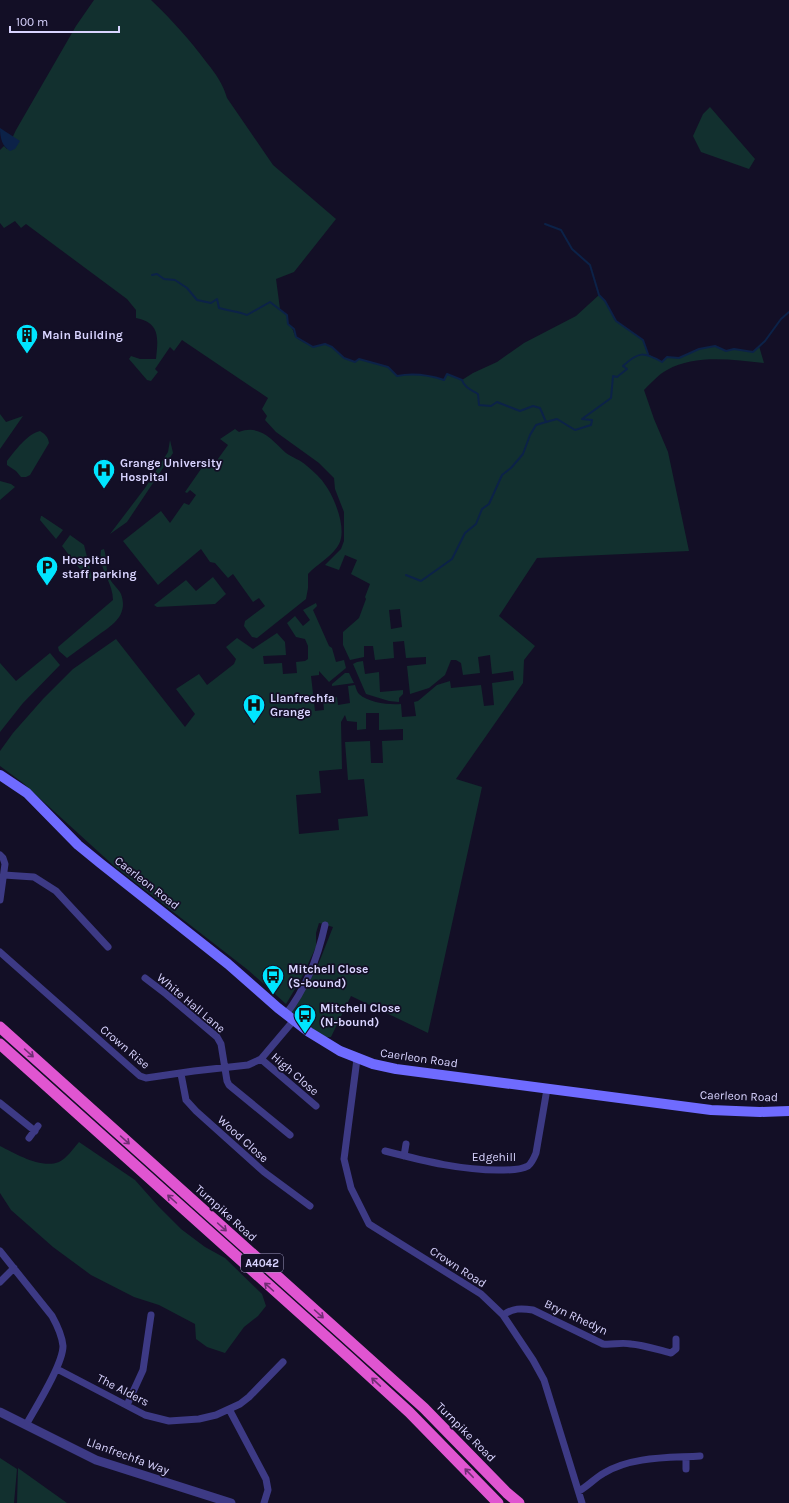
<svg xmlns="http://www.w3.org/2000/svg" width="789" height="1503" font-family="Karla,sans-serif">
<rect width="100%" height="100%" fill="#130f26"/>
<path fill="#12302f" fill-rule="evenodd" d="M94 0H151C172 20 190 40 207 63 216 74 223 84 227 98L273 165 336 219 294 272 276 279 280 309 287 315 288 324C295 330 292 331 296 337 300 342 308 343 313 347L325 344 332 347 344 358 355 362 359 359 388 367 397 376C412 373 429 375 444 380L447 374 462 380 473 373 497 362 524 343 576 316 599 295 605 301 616 321 643 340 648 354 662 362 667 357 679 358 699 349 715 346 726 351 734 349 752 352 759 346 764 363C732 360 696 354 667 370 659 374 651 383 644 390L654 419 668 452 689 551 537 558 499 616 535 646 524 660 523 683 456 779 482 787 428 1033 351 996 331 1037H323L291 1012 316 970 333 927 319 923 316 933V947L301 979 286 1004 248 970 114 866 23 783 0 766V751L13 733 43 699 73 669 116 639 185 727 195 714 176 689 199 674 207 685 234 664 236 659 226 647 237 638 253 649 277 633 285 642 286 655 263 656 264 664 282 663 283 674 297 673 296 662 305 661 308 659V646L305 639 296 637 287 623 295 616 303 626 310 620 303 610 316 603 317 606 313 610 329 646 332 648 336 662 344 660 346 668 329 682 319 671V675L311 676 315 711 324 710 323 699 337 697 338 705 350 703 348 686 355 685C356 688 357 692 359 694 369 703 389 705 401 704L402 717 416 716 414 702 418 701 437 685 450 681 451 688 481 685 484 706 494 705 492 683 514 680 513 671 492 674 490 655 478 657 480 673 463 675 461 663 456 660H451L445 675 429 688 410 694 407 666 426 664V657L406 658 404 641 393 642 394 658 375 660 373 646H364V657L350 660 343 645V632L359 618 366 599 365 597 370 584 351 574 357 560 345 555 339 570 325 565 341 549 344 541V512L335 489 334 478 319 463 276 432 265 420 267 416 262 409 268 398 182 340 174 351 170 347 155 369 158 372 151 381 147 380 129 359 131 356 140 359H156C158 339 161 323 136 318V310L127 299 26 224 21 228 15 221 4 228 0 223V150L4 146 7 149 16 130 76 26ZM400 609 402 627 391 629 389 610ZM366 713H379V730L403 729V740L382 741 383 763H371L370 741 345 742 348 780 364 779 368 816 338 819 339 830 299 834 296 795 321 793 319 771 342 769 341 722 345 715 347 721 357 722V730L366 729Z
M710 107 755 159 749 169 701 152 693 136 703 114Z
M0 414 6 422 23 416 0 449Z
M235 429 239 432C260 424 272 440 286 453 293 458 301 460 307 466 314 472 321 478 326 486 335 499 347 529 339 544 334 555 316 565 308 574V588L306 599 257 638 252 637 244 626 245 621 265 606 259 598 253 602 233 574 228 578 215 563 210 562 201 549 158 585 123 541 161 511 170 523 184 503 189 505 196 495 190 490 187 493 185 492 208 459 215 463 228 445 220 439Z
M40 431C45 434 48 437 49 443L30 475 26 477H21L16 471 7 465V461C15 451 27 434 40 431Z
M170 440 173 453 127 522 110 534 145 488 168 452Z
M0 481 11 484 15 487 0 500Z
M41 516H42L63 530 56 539 40 520Z
M70 535 84 545 92 577 90 579 87 578 62 546Z
M104 549C107 557 105 570 110 579 113 585 119 589 121 594 129 616 111 626 97 636 87 643 77 651 67 658L59 651 58 647 113 600C113 582 98 569 101 550Z
M213 577 226 594 215 604 157 607 154 605 186 580 196 591Z
M50 653 60 665 23 703 0 732V663L16 681Z
M363 661 365 674 379 672 380 692 403 690V694L399 698V702L389 701 366 694 353 664 357 662Z
M345 673H349L354 683 332 686V684Z
M79 1142 135 1180 159 1207 181 1229 205 1247 225 1258 262 1294 266 1306 258 1316 244 1327 225 1353 207 1347 196 1339 195 1324 159 1305 134 1297 91 1275 53 1247 11 1210 0 1193V1146C16 1154 41 1169 59 1162 67 1158 73 1149 79 1142Z
M0 1458 17 1469 14 1503H0Z
M18 1468 67 1503H17Z"/>
<path fill="#0c2248" d="M0 128 20 141 15 149 10 151C2 146 0 138 0 128Z"/>
<g fill="none" stroke-linecap="round" stroke-linejoin="round">
<path stroke="#0c2248" stroke-width="2" d="M545 224 561 230 572 249 590 265 599 295 605 301 616 321 643 340 648 354
M152 275 157 274 164 279 175 280 187 288 197 300 211 303 217 299 219 308C229 311 237 311 247 315L270 302 287 315 288 324 294 329 296 337 313 347 325 344 332 347 344 358 355 362 359 359 388 367 397 376C412 373 429 375 444 380L447 374 462 380C464 387 471 390 478 394L479 405 491 406 497 402 520 411 533 406 540 408 546 422 557 419 575 430 591 425 592 420 582 419 611 398 613 376 617 377 627 369 623 366C639 351 644 352 662 362L667 357 679 358 699 349 715 346 726 351 734 349 753 352 765 341 781 319 789 312
M406 575 421 581 452 559 465 533 476 524 482 509 489 504 502 475 511 468 523 454 530 435 536 425 546 422"/>
<path stroke="#3d3a85" stroke-width="7" d="M0 855 3 858 5 864 0 900
M4 875 34 877 56 891 108 947
M0 952 140 1076 146 1078 194 1071 248 1065 261 1059 294 1020
M145 978 166 994 217 1037 221 1044 227 1081 229 1085 290 1135
M286 1014C307 987 318 957 325 925
M261 1059 316 1106
M357 1059 344 1159 351 1188 369 1224 481 1294 503 1315 533 1360 544 1380 582 1503
M181 1074 186 1100 196 1111 264 1172 310 1206
M0 1103 35 1131
M29 1138 38 1126
M385 1151C424 1161 463 1171 504 1170 511 1170 521 1170 528 1166 532 1163 534 1158 536 1153L547 1089
M404 1156 406 1144
M0 1251 52 1316C57 1325 62 1335 63 1346 63 1364 36 1407 26 1425
M0 1282 14 1268
M503 1315C513 1308 521 1308 533 1310L603 1344C613 1345 621 1342 631 1344 644 1345 658 1350 671 1353L676 1349V1339
M57 1369 145 1415 169 1421 199 1419 216 1415 240 1404 249 1397 283 1362
M127 1405 143 1370 151 1315
M229 1409 266 1479 268 1490 264 1503
M686 1469V1457
M579 1491C588 1486 595 1478 604 1473 632 1456 669 1458 700 1456"/>
<path stroke="#3d3a85" stroke-width="9" d="M0 1412 96 1460 231 1503"/>
<path stroke="#6f6bff" stroke-width="10" d="M0 775 27 793 78 845 100 863 228 964 278 1008 309 1032 340 1051 373 1064 396 1069 711 1110 760 1112 789 1111"/>
<path stroke="#e055d1" stroke-width="11" d="M0 1027 424 1408 507 1493 519 1503
M0 1044 351 1359 409 1412 498 1503"/>
</g>
<defs><path id="oneway-shaft" d="M-6 0H5M1.5-3L5.5 0L1.5 3" fill="none" stroke-width="1.6" stroke-linecap="round" stroke-linejoin="round"/></defs>
<g stroke="#6f2e73">
<use href="#oneway-shaft" transform="translate(29 1053) rotate(42)"/>
<use href="#oneway-shaft" transform="translate(125 1140) rotate(42)"/>
<use href="#oneway-shaft" transform="translate(172 1199) rotate(-138)"/>
<use href="#oneway-shaft" transform="translate(222 1227) rotate(42)"/>
<use href="#oneway-shaft" transform="translate(269 1287) rotate(-138)"/>
<use href="#oneway-shaft" transform="translate(319 1314) rotate(42)"/>
<use href="#oneway-shaft" transform="translate(376 1382) rotate(-137)"/>
<use href="#oneway-shaft" transform="translate(469 1473) rotate(-134)"/>
</g>
<defs>
<g id="building-pin" transform="scale(1.15)"><path d="M0 17L-7.5 6A9.5 9.5 0 1 1 7.5 6Z" fill="#00e5ff" stroke="#130f26"/><path d="M-4-6H4V6H1V3H-1V6H-4ZM-2.5-4.3h1.7v1.8h-1.7ZM.8-4.3h1.7v1.8H.8ZM-2.5-1h1.7V.8h-1.7ZM.8-1h1.7V.8H.8Z" fill="#111"/></g>
<g id="hospital-pin" transform="scale(1.15)"><path d="M0 17L-7.5 6A9.5 9.5 0 1 1 7.5 6Z" fill="#00e5ff" stroke="#130f26"/><path d="M-5-5h3v3.5h4V-5h3V5h-3V1.5h-4V5h-3Z" fill="#111"/></g>
<g id="parking-pin" transform="scale(1.15)"><path d="M0 17L-7.5 6A9.5 9.5 0 1 1 7.5 6Z" fill="#00e5ff" stroke="#130f26"/><path d="M-3.5-5.5H1a3.5 3.5 0 0 1 0 7H-1V5.5H-3.5ZM-1-3.4V-.6H.8a1.4 1.4 0 0 0 0-2.8Z" fill="#111"/></g>
<g id="bus-pin" transform="scale(1.15)"><path d="M0 17L-7.5 6A9.5 9.5 0 1 1 7.5 6Z" fill="#00e5ff" stroke="#130f26"/><path d="M-5-6H5V4H4V6H2V4H-2V6H-4V4H-5ZM-3.5-4V0h7V-4ZM-3.5 1.2v1.5H-2V1.2ZM2 1.2v1.5H3.5V1.2Z" fill="#111"/></g>
</defs>
<g fill-rule="evenodd">
<use href="#building-pin" x="27" y="335"/>
<use href="#hospital-pin" x="104" y="470"/>
<use href="#parking-pin" x="47" y="567"/>
<use href="#hospital-pin" x="254" y="705"/>
<use href="#bus-pin" x="273" y="976"/>
<use href="#bus-pin" x="305" y="1015"/>
</g>
<g text-anchor="middle" dominant-baseline="central" stroke-width="3.5" stroke-linejoin="round" paint-order="stroke">
<rect fill="#130f26" stroke="#9e99be" stroke-width="1" x="241" y="1254" width="42" height="18" rx="3"/>
<g font-size="11" font-weight="bold" fill="#d9d4ff">
<text x="262" y="1263">A4042</text>
</g>
<g font-size="12" font-weight="bold" fill="#d9d4ff" stroke="#130f26" text-anchor="start">
<text x="42" y="335">Main Building</text>
<text x="120" y="463">Grange University<tspan x="120" dy="14">Hospital</tspan></text>
<text x="62" y="560">Hospital<tspan x="62" dy="14">staff parking</tspan></text>
<text x="270" y="698">Llanfrechfa<tspan x="270" dy="14">Grange</tspan></text>
<text x="288" y="969">Mitchell Close<tspan x="288" dy="14">(S-bound)</tspan></text>
<text x="320" y="1008">Mitchell Close<tspan x="320" dy="14">(N-bound)</tspan></text>
</g>
<g font-size="12" fill="#d9d4ff" stroke="#130f26">
<text transform="translate(147 883) rotate(38)">Caerleon Road</text>
<text transform="translate(191 1003) rotate(40)">White Hall Lane</text>
<text transform="translate(125 1047) rotate(40)">Crown Rise</text>
<text transform="translate(419 1058) rotate(8)">Caerleon Road</text>
<text transform="translate(295 1074) rotate(41)">High Close</text>
<text transform="translate(739 1096) rotate(2)">Caerleon Road</text>
<text transform="translate(243 1139) rotate(42)">Wood Close</text>
<text x="494" y="1157">Edgehill</text>
<text transform="translate(226 1213) rotate(42)">Turnpike Road</text>
<text transform="translate(458 1267) rotate(33)">Crown Road</text>
<text transform="translate(576 1317) rotate(25)">Bryn Rhedyn</text>
<text transform="translate(123 1390) rotate(27)">The Alders</text>
<text transform="translate(466 1432) rotate(45)">Turnpike Road</text>
<text transform="translate(128 1456) rotate(20)">Llanfrechfa Way</text>
</g>
</g>
<path d="M10 26v6h109v-6" fill="none" stroke="#d9d4ff" stroke-width="2"/>
<text x="16" y="26" font-size="12" fill="#d9d4ff" stroke="#130f26" stroke-width="3" paint-order="stroke">100 m</text>
</svg>
